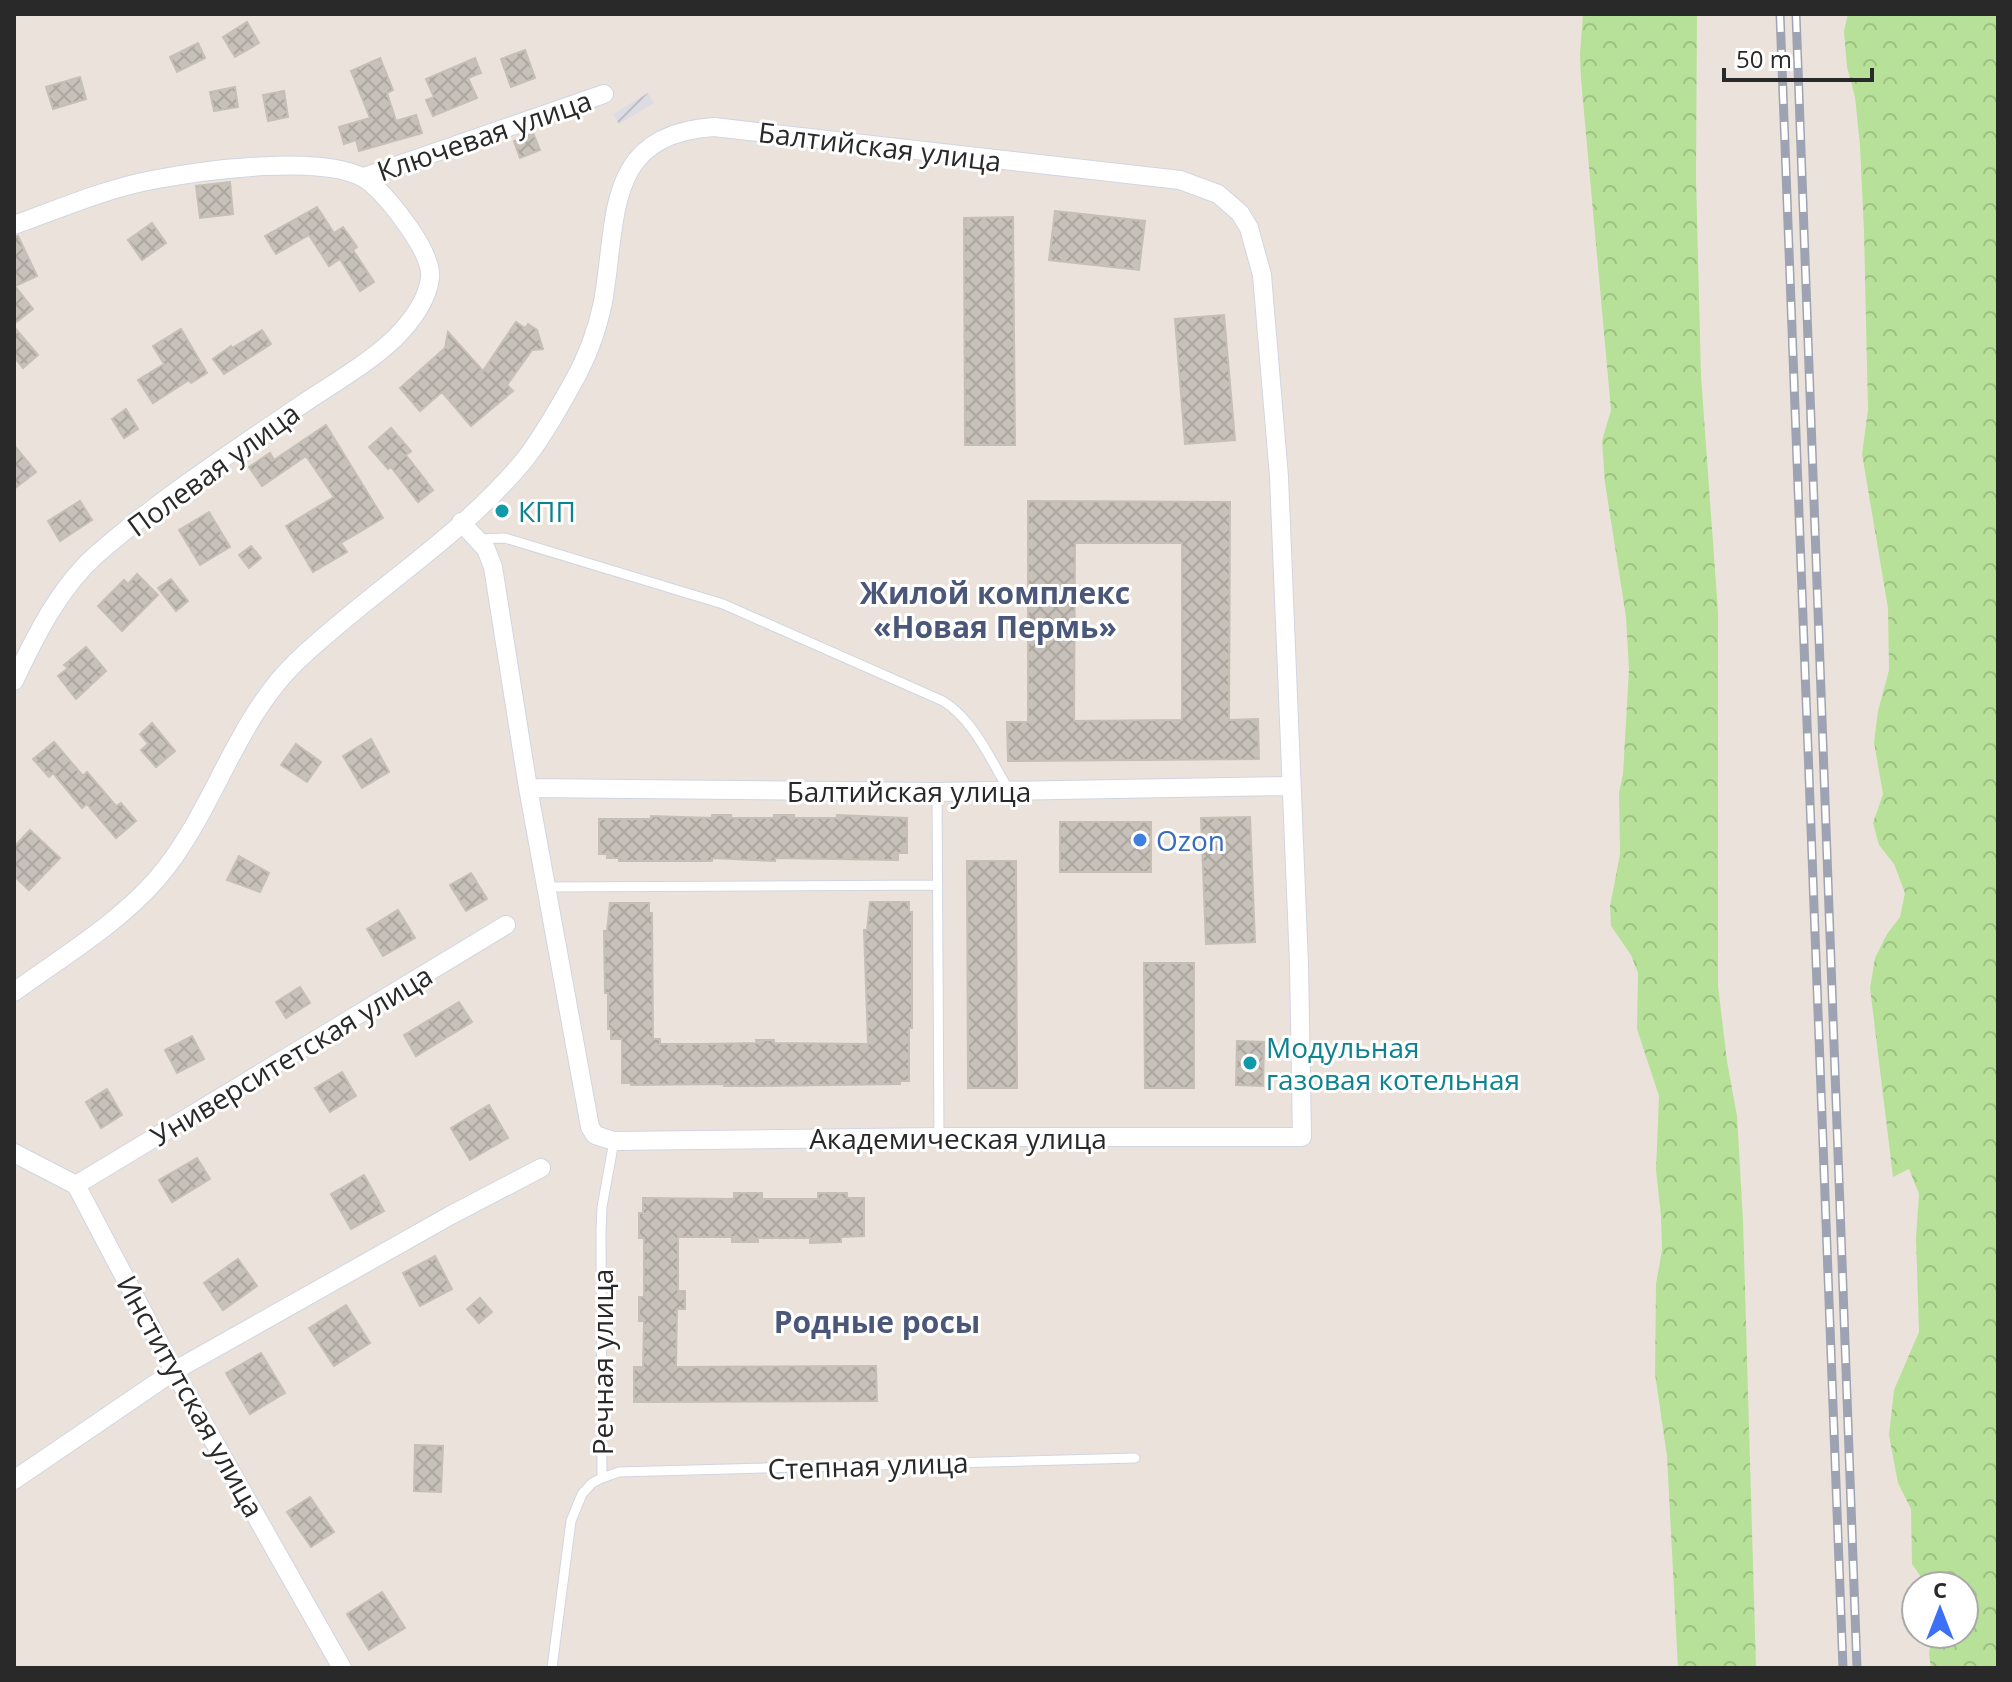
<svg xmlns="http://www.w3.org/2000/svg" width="2012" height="1682" font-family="'Open Sans',sans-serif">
<defs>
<pattern id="industrial-furrows" width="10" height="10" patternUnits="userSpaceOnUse" patternTransform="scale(2)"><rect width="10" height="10" fill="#dddce4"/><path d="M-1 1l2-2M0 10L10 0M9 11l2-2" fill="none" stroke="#bebdc4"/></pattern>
<pattern id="forest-crowns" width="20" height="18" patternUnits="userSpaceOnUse" patternTransform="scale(2)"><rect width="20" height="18" fill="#b7e198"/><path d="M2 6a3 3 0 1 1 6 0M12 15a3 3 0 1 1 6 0" fill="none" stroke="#9dc183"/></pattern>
<pattern id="building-cross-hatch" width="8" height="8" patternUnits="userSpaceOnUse" patternTransform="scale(2)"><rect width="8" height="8" fill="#c7c1ba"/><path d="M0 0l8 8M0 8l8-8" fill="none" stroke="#aba6a0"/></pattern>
</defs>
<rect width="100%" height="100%" fill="#ebe3db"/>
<path fill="url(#industrial-furrows)" d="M648 93 654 103 619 124 613 114Z"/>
<path fill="url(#forest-crowns)" d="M1583 14H1697L1696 177 1701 376 1718 612V986L1727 1061 1737 1116 1743 1220 1756 1668H1678L1667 1456 1655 1374 1656 1284 1662 1250 1661 1216 1656 1170 1659 1096 1637 1029 1638 973 1631 955 1611 926 1610 906 1620 854 1619 793 1623 774 1629 669 1626 617 1605 483 1602 441 1611 410 1581 79 1580 54Z
M1848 14H1998V1668H1931L1929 1654 1932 1634H1964V1586H1946L1923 1580 1912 1564 1911 1509 1898 1483 1889 1435 1894 1390 1919 1332 1916 1238 1919 1194 1909 1169 1893 1177 1870 988 1875 958 1887 934 1900 917 1905 893 1894 864 1879 845 1873 823 1883 794 1874 742 1878 711 1889 670 1888 608 1862 454 1868 410 1864 232 1860 146 1855 97 1847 67 1844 31Z"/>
<path fill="url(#building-cross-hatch)" stroke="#c6bfb5" stroke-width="2" fill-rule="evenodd" d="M247 22 259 43 235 57 223 37Z
M198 43 205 58 177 72 170 57Z
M525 50 535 78 511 87 501 59Z
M380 58 393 90 387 93 396 121 416 115 422 133 359 151 356 140 344 144 339 127 370 118 351 71Z
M475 58 481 73 468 78 477 98 433 116 426 100 434 97 426 79Z
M80 77 86 99 53 109 46 87Z
M235 87 238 107 214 111 210 92Z
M284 91 288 117 268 121 263 95Z
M533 133 540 150 520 158 514 141Z
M230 182 233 214 200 218 196 186Z
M317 207 334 233 343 227 357 247 353 250 374 282 360 291 340 259 329 266 309 235 276 254 265 236Z
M1055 211 1145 221 1139 270 1049 260Z
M1013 217 1015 445H965L964 218Z
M152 223 166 243 142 260 128 240Z
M18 236 37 276 15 286 33 309 14 324V237Z
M1224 315 1235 440 1185 444 1175 319Z
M516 322 525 328 528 324 537 330 543 349 532 350 507 385 513 391 471 426 442 392 420 411 400 388 445 348 448 332 483 371Z
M14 327 38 355 23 368 14 357Z
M181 329 207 373 191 383 189 380 153 403 138 380 164 364 153 346Z
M262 330 271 344 224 374 213 359 231 346 232 348Z
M126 409 138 429 124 438 112 419Z
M326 425 383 518 341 543 347 552 313 572 286 526 334 497 306 456 262 486 249 467 270 453 274 460Z
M391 428 411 451 406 455 433 490 418 502 391 467 388 469 369 447Z
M14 445 36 472 14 489Z
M80 501 92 520 60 541 48 521Z
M1028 501 1230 502 1229 720 1258 719 1259 759 1008 761 1007 722H1028ZM1075 543H1182V720L1074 721Z
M209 512 230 547 200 565 179 530Z
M251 546 261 558 249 568 239 555Z
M137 574 158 595 122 631 98 606 124 580 128 584Z
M171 579 188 601 176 611 158 588Z
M86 647 106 671 76 699 58 676 68 668 64 665Z
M152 723 175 751 156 767 141 750 148 744 140 734Z
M371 739 389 772 362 788 343 756Z
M54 742 83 776 87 772 116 806 121 803 136 821 116 838 87 804 82 808 53 773 49 777 33 759Z
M296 744 321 762 307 782 281 765Z
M712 815H731V818H774V815H794V818H837V815L907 818V853H898V860L775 858V861L712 858V861H619V858H607V854H599V819H651V816L712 818Z
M1250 817 1255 942 1206 944 1201 818Z
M1060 822H1151V872H1060Z
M30 830 60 858 29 890 14 876V847Z
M239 856 269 873 260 892 227 880Z
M967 861H1016L1017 1088H968Z
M471 873 487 899 466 911 450 885Z
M870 902H909V912H912V1028H909V1081H900V1084L757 1086H724V1084L631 1085V1083H622V1039H611V1029H608V993H605L604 931H607L610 903H649V913H652L653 1039H660V1044H704L757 1043 756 1040H774V1043L868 1044 864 930H867Z
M398 910 415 938 383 956 367 929Z
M1144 963H1194V1088H1145Z
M300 987 310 1003 286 1018 276 1002Z
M459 1002 472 1022 416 1056 404 1035Z
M192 1036 204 1059 177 1073 165 1050Z
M1237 1041 1264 1042 1263 1086 1236 1085Z
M342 1072 356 1096 330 1112 315 1088Z
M107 1089 122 1115 101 1128 86 1102Z
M489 1105 508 1138 470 1160 451 1128Z
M197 1158 210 1179 172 1202 159 1180Z
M364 1175 384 1211 351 1229 331 1194Z
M734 1193H762V1199H818V1193H847V1198H864V1236L841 1237V1242L810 1243V1238H758V1242H732V1237H678V1291H685V1309H677L676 1367 876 1366 877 1401 634 1402V1367H643L644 1321H639V1297H644V1238H639V1213H643V1198L734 1199Z
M435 1256 452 1289 420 1306 403 1273Z
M238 1259 257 1286 223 1310 204 1283Z
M480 1298 492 1312 479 1323 467 1309Z
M346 1305 370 1343 334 1366 309 1328Z
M261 1353 285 1393 250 1414 226 1373Z
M415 1445 443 1446 441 1492 414 1491Z
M310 1497 334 1532 311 1547 287 1512Z
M382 1592 405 1628 369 1650 347 1614Z"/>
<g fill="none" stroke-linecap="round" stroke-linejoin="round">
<g stroke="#d0d5e2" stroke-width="11">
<path id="service" d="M479 539 505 538 723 604 943 701C974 720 991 761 1010 792
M937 792 939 1137
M547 887 938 885
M602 1478 619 1472 1135 1458
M552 1668 571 1521 582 1494 592 1483 602 1478 601 1231 602 1207 614 1141"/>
</g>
<g stroke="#d0d5e2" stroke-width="20">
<path id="minor" d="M364 177 604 94
M14 225C59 209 105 189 152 180 199 171 334 151 371 183 389 199 433 252 430 278 427 302 410 323 394 339 366 365 332 384 301 405 231 453 160 499 96 555 59 588 35 637 14 681
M528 788 937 792 1290 786
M14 992C62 957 116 925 156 880 213 815 233 723 296 662 369 592 462 537 526 458 543 436 557 411 571 386 586 360 597 332 603 302 618 219 603 134 714 127L1180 180 1218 194 1240 213 1249 228 1262 275 1279 477 1299 964 1302 1137H939L614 1141 595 1135 590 1127 528 788 493 567 486 549 461 522
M14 1153 76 1185 174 1371 342 1668
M76 1185 506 925
M14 1480 174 1371 451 1215 541 1168"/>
</g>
<use href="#service" stroke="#fff" stroke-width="9"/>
<use href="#minor" stroke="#fff" stroke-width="18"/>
<g stroke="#9ea3b3" stroke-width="9">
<path id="rail" d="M1780 14 1843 1668
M1796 14 1857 1668"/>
</g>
<use href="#rail" stroke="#fff" stroke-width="6" stroke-dasharray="18" stroke-linecap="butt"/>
</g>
<g fill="#0f9aa8" stroke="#fff" stroke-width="3">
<circle cx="502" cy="511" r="8"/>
<circle cx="1250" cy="1063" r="8"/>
</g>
<circle fill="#3f7fe0" stroke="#fff" stroke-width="3" cx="1140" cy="840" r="8"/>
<g text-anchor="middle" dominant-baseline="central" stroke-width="6" stroke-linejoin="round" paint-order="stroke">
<g font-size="28" fill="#292929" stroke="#fff">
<text transform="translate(484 135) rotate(-19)">Ключевая улица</text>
<text transform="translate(880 146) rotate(7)">Балтийская улица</text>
<text transform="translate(213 469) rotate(-36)">Полевая улица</text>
<text x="909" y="791">Балтийская улица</text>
<text transform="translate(291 1055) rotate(-31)">Университетская улица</text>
<text x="958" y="1138">Академическая улица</text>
<text transform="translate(602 1362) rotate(-90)">Речная улица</text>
<text transform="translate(191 1396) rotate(61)">Институтская улица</text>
<text transform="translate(868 1465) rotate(-2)">Степная улица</text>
</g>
<g font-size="28" fill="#0d838f" stroke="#fff" text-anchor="start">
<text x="518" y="511">КПП</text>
<text x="1266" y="1047">Модульная<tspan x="1266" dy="32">газовая котельная</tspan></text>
</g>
<g font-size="28" fill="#366cbe" stroke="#fff" text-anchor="start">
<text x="1156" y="840">Ozon</text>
</g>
<g font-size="30" font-weight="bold" fill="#4a5779" stroke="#fff">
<text x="995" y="592">Жилой комплекс<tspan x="995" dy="34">«Новая Пермь»</tspan></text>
<text x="877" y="1321">Родные росы</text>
</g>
</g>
<rect width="2012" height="1682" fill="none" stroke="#292929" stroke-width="32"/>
<g transform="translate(1940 1610)"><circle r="38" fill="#ffffff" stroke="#a9a9a9" stroke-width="2"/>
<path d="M0-6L14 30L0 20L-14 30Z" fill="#3c70f7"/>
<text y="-12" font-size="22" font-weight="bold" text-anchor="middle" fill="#292929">С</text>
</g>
<path d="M1724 68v12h148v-12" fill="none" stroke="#292929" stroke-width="4"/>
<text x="1736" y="68" font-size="24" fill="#292929" stroke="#ffffff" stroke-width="6" paint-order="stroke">50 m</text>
</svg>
